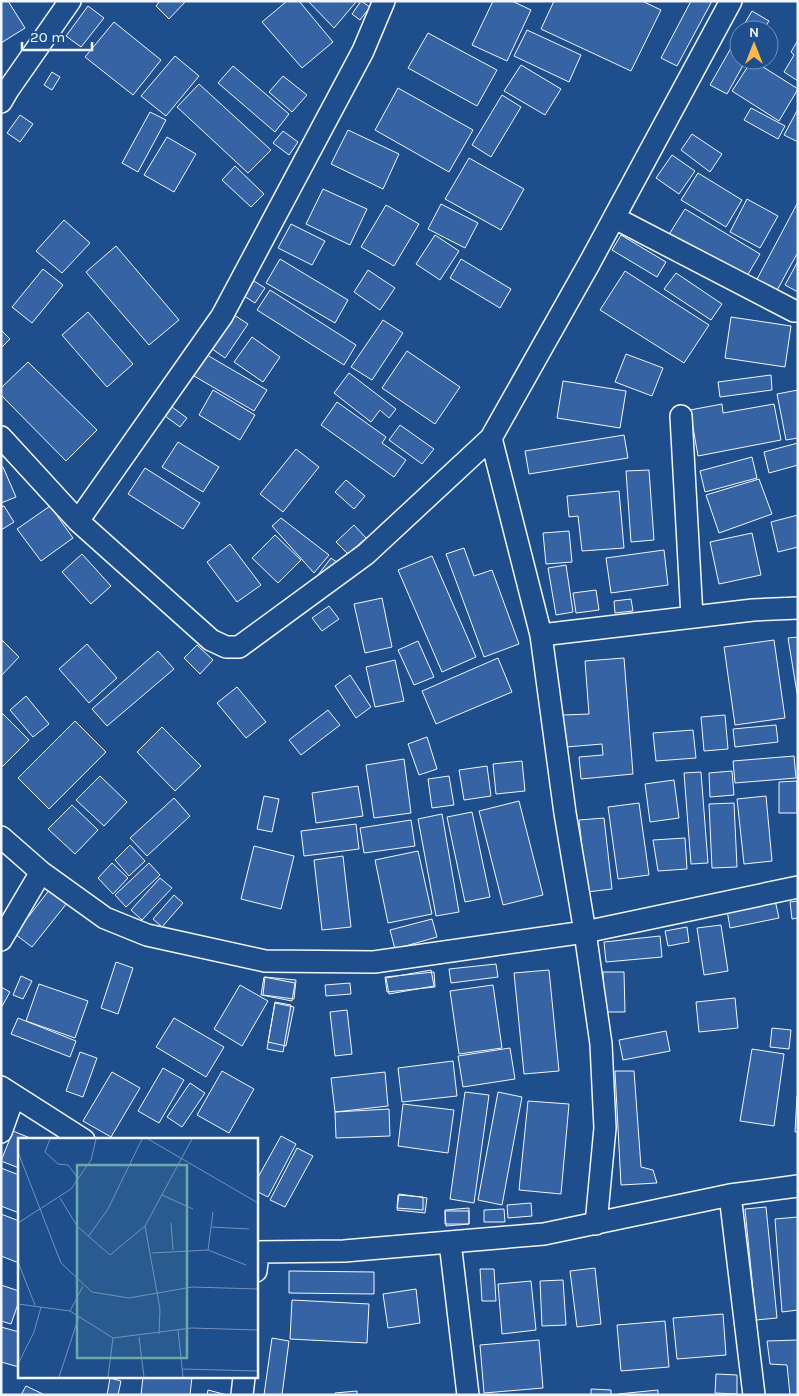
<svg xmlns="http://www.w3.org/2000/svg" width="799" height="1396" font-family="Karla,sans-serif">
<rect width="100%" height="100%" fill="#1f4e8c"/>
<path fill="#3563a3" stroke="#f2f6ff" d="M1 1H8L25 28 1 43Z
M160 1H186L169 19 156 6Z
M287 1H299L333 42 302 68 262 22Z
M308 1H356V2L334 28Z
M361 1 370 7 360 20 352 14Z
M493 1H512L531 10 507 61 472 45Z
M554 1H642L661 10 631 71 541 29Z
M691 1H712L677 66 661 58Z
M88 6 104 18 81 47 66 36Z
M752 11 769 21 763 30H741Z
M114 22 161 60 133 95 85 57Z
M527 30 581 55 569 82 514 56Z
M428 33 497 70 477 106 408 68Z
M739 34V60H746L727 94 710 85Z
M798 40V81L784 72 794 55 791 52Z
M175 56 199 76 166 116 141 96Z
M752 60 798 89 779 121 732 91Z
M521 65 561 89 545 115 504 91Z
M233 66 289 114 275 132 218 83Z
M52 72 60 77 52 90 44 85Z
M283 76 307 95 292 112 269 92Z
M199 84 271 150 248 173 177 107Z
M398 88 473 130 449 172 375 130Z
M502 95 521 107 491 157 472 145Z
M751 108 785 126 778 139 744 120Z
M798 109V142L784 135Z
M150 112 166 120 138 172 122 163Z
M20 115 33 124 20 142 7 133Z
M348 130 399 154 383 189 331 164Z
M283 131 298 142 289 155 273 143Z
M692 134 722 154 710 172 681 150Z
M167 137 196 154 174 192 144 175Z
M672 155 695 171 679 194 656 178Z
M469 158 524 189 501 230 445 199Z
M235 166 264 194 251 207 222 180Z
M698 173 742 200 726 227 681 200Z
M323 189 367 209 350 245 306 224Z
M747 199 778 216 760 248 730 232Z
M798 202V252L775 294 755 283Z
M441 204 478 223 465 248 428 229Z
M386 205 419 224 394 266 361 247Z
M685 209 760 254 744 281 668 236Z
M64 220 90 243 62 273 36 251Z
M291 224 325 241 312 265 278 248Z
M435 235 459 251 440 280 416 264Z
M621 235 666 262 657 277 612 250Z
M116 246 179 320 149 345 86 272Z
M280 259 348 300 335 323 266 283Z
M461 259 511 289 500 308 450 278Z
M798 261V292L785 285Z
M43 269 63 285 32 323 12 307Z
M368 270 395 288 380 310 354 292Z
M625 271 709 325 684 363 600 310Z
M676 273 722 304 711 320 664 289Z
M254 281 265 288 255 303 244 296Z
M270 290 356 345 344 365 257 310Z
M88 312 133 364 107 387 62 335Z
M231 313 248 324 225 358 208 346Z
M731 317 791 326 785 367 725 358Z
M383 320 403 333 372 380 351 367Z
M1 330 10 339 1 348Z
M252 337 280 357 263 382 234 362Z
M407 351 460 387 435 424 382 388Z
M626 354 663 368 652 396 615 382Z
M207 355 267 390 254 411 194 376Z
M28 362 97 430 66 461 1 395V388Z
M349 373 396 409 389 418 380 410 371 422 334 393Z
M771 375 772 390 720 397 718 382Z
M563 381 626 391 620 428 557 418Z
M213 390 255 415 240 440 199 415Z
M798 390V438L786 440 777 394Z
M337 402 386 437 382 443 406 460 394 477 321 425Z
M722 404 723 413 774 404 781 440 698 456 690 410Z
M172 407 187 418 180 427 165 416Z
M400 425 434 449 422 464 389 440Z
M624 435 628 458 529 474 525 451Z
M178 442 219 467 203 492 162 467Z
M798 443V465L769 473 764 452Z
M296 449 319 467 283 512 260 494Z
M752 457 757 478 705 492 700 471Z
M1 467H3L16 497 1 503Z
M145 468 200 503 183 529 128 494Z
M649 470 654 540 631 542 626 471Z
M759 479 772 514 719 533 706 495Z
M346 480 365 496 354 509 335 492Z
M619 491 624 548 582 551 578 516 569 517 567 496Z
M4 506 14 522 1 530V507Z
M50 506 73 538 41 561 17 529Z
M798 515V547L778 552 771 522Z
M281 518 329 555 314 573 272 526Z
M354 525 366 538 348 554 336 542Z
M569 531 572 562 546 564 543 533Z
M752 533 761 575 719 584 710 542Z
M275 535 301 560 278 583 252 558Z
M230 544 261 585 237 602 207 562Z
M464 548 474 576 492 570 519 644 484 657 446 554Z
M664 550 668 585 611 593 606 558Z
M82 554 111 586 91 604 62 572Z
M432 556 476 657 442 672 398 570Z
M331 558 338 563 325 580 318 575Z
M566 565 573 612 556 615 548 568Z
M596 590 599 610 576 613 573 593Z
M382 598 392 647 365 653 354 604Z
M631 599 633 611 615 613 614 601Z
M329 606 339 619 322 631 312 618Z
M798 637V699L788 638Z
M1 639 19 657 1 676Z
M774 640 785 718 735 725 724 647Z
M418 641 434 677 414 685 398 650Z
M87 644 117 678 89 703 59 669Z
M197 645 213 660 200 674 184 658Z
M158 651 174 669 107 726 92 709Z
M498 658 512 692 436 724 422 691Z
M624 658 633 774 581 779 579 757 603 755 602 744 566 747 563 715 589 714 585 661Z
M395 660 404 701 375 707 366 667Z
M350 675 371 707 356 718 335 686Z
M237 687 266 722 246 738 217 703Z
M26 696 49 724 33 737 10 710Z
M328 710 340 725 301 755 289 740Z
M2 713 29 740 1 768V714Z
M725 715 728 749 704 751 701 717Z
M75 721 106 752 49 809 18 778Z
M776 725 778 742 735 747 733 729Z
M162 727 201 766 175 791 137 752Z
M693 730 696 758 656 761 653 733Z
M427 737 437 769 419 775 408 744Z
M794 756 796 778 735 783 733 761Z
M404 759 411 813 374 818 366 765Z
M522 761 525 791 496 794 493 764Z
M487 766 491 796 464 800 459 770Z
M732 771 734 795 710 797 709 773Z
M701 772 708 863 691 864 684 773Z
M100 776 127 802 104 826 76 800Z
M449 776 454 805 432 808 428 779Z
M674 780 679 818 650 822 645 784Z
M797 781V813H779V782Z
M358 786 363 816 316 823 312 793Z
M264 796 279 799 272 832 257 829Z
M766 796 772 861 744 864 737 799Z
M174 798 190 816 147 856 130 838Z
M519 801 543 895 503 905 479 811Z
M639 803 649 875 618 879 608 807Z
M734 803 737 867 712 868 709 804Z
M72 805 98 830 75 854 48 829Z
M472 812 490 897 465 902 447 817Z
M442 814 459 912 436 916 418 819Z
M604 818 612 889 587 892 579 820Z
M411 820 415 846 364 853 360 828Z
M356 824 359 849 304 856 301 831Z
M685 838 687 869 658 871 653 840Z
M130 845 145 861 129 876 115 860Z
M254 846 294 856 281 909 241 899Z
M418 851 432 914 388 923 375 860Z
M343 856 351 927 322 930 314 860Z
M112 863 128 878 113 894 98 878Z
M149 863 160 875 126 907 115 895Z
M160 878 172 888 142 920 131 910Z
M50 889 67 903 32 947 15 934Z
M174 895 183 903 162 927 153 919Z
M775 900 779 918 730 928 727 910Z
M798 901V918L792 919 790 902Z
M432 919 437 937 395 949 390 930Z
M721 925 728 971 704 975 697 928Z
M687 927 689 942 668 946 665 931Z
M660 936 662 957 606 962 604 942Z
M116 962 133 968 118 1014 101 1008Z
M496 964 498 977 451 983 449 969Z
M431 970 434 986 389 994 386 978Z
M549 970 559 1071 524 1074 514 973Z
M434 972 435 987 387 992 385 977Z
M603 972H624L625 1012H604Z
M21 976 32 981 23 999 13 995Z
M264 977 295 983 292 1001 261 995Z
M265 977 296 980 294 999 263 995Z
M350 983 351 994 326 996 325 985Z
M39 984 88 1001 75 1038 26 1021Z
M240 985 268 1001 242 1046 214 1029Z
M493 985 502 1048 459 1054 450 991Z
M1 987 10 992 1 1008Z
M735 998 738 1028 699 1032 696 1002Z
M275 1002 291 1005 283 1052 267 1049Z
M275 1003 294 1007 286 1046 268 1042Z
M347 1010 352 1054 335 1056 330 1012Z
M18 1018 76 1041 70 1057 11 1034Z
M174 1018 224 1047 206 1077 156 1047Z
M772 1028 791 1030 789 1049 770 1047Z
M666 1031 670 1051 623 1060 619 1040Z
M510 1048 515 1079 463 1087 458 1056Z
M752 1049 784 1054 774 1126 740 1121Z
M80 1052 97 1058 83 1097 66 1091Z
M453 1061 457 1096 402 1102 398 1068Z
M163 1068 184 1080 159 1123 138 1111Z
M222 1071 254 1089 229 1133 197 1115Z
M615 1071H634L641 1167 653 1170 657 1183 621 1185Z
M112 1072 140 1088 111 1137 83 1121Z
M385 1072 388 1106 335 1112 331 1078Z
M190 1083 205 1093 182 1127 167 1117Z
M465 1092 489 1095 474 1203 450 1199Z
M498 1092 522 1097 502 1205 478 1200Z
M797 1096H798V1132H795Z
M528 1101 569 1104 561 1194 519 1190Z
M403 1104 454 1110 448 1153 398 1146Z
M389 1109 390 1136 336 1138 335 1112Z
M13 1131 35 1140H19V1168L1 1161Z
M281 1136 296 1144 268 1197 256 1191V1181Z
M297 1148 313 1156 285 1207 270 1200Z
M1 1168 19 1175V1213L1 1206Z
M399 1194 427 1198 425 1213 397 1210Z
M398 1195 423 1197V1210L397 1208Z
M531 1203 532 1216 508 1218 507 1205Z
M766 1207 777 1318 756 1320 745 1209Z
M469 1208V1224L446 1226 445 1210Z
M504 1209 505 1222H484V1210Z
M445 1211H469V1224H445Z
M1 1214 19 1221V1263L1 1256Z
M798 1217V1310L782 1312 775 1219Z
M595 1268 601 1324 577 1327 570 1271Z
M480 1269H494L496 1301H482Z
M289 1271 374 1272V1294L289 1293Z
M563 1280 566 1325 542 1326 540 1281Z
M531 1281 536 1330 502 1334 498 1284Z
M1 1285 19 1291V1301L11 1324 1 1321Z
M416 1289 420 1323 388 1328 383 1294Z
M292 1300 369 1304 367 1343 290 1339Z
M723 1314 726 1355 677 1359 673 1318Z
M665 1321 669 1367 621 1371 617 1325Z
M1 1327 19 1332V1367L1 1362Z
M272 1338 289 1341 282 1395H264Z
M539 1340 543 1388 484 1393 480 1345Z
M798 1340V1395H790L787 1365 770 1364 767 1341Z
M716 1374 737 1375V1394L715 1393Z
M143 1377H192L190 1395H141Z
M110 1378 121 1381 118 1395H107Z
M26 1386 45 1395H21Z
M591 1389 611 1390V1395H591Z
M208 1390 227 1395H207Z
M658 1390V1395H618V1394Z
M357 1391V1395H335V1393Z"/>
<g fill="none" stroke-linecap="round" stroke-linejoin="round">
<g stroke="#f2f6ff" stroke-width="24">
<path id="street" d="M1 102 8 90 70 1
M615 218 794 311H798
M681 416 692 617
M1 437 78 521 211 640 226 647H239L366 554 491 438 589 264 731 1
M491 438 541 635 565 813 585 932 601 1044 605 1128 596 1224
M78 521 222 316 363 51 384 1
M541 635 753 610 798 608
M1 837 41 872 105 918 147 935 265 961 374 962 585 932 798 887
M1 940 41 872
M1 1087 84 1140
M1 1132 14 1096
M730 1195 754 1395
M450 1242 468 1395
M256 1252 344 1251 544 1234 730 1195 798 1186
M256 1271 258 1253
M242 1395 244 1377"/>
</g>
<use href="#street" stroke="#1f4e8c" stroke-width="21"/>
</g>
<g transform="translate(18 1138)">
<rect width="240" height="240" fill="#1f4e8c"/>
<path fill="none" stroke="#7391ba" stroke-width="1" d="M32 1 27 14 40 26 50 27 60 40M130 1 240 65M0 14 43 125 74 154 111 160 174 149 240 151M144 57 175 71M42 60 59 88 92 117 127 88 174 1M0 85 53 51 73 22 78 1M153 85 155 112M127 88 142 171 141 196M194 89 231 91M70 99 90 71 124 1M190 112 195 74M134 115 190 112 228 127M0 124 17 167M0 166 52 173 95 200 173 190 240 192M52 173 65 148M160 192 165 239M121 199 126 239M0 226 16 194 23 169M164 231 240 233M41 239 61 178M90 239 95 200"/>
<path fill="#6aa9a8" fill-opacity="0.15" stroke="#6aa9a8" stroke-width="2.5" d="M59 27H169V220H59Z"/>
<rect width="240" height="240" fill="none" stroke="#f2f6ff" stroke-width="2.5"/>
</g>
<rect width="799" height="1396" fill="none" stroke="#f2f6ff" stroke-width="5"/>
<g transform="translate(754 45)"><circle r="24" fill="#1f4e8c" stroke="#7391ba"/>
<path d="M0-4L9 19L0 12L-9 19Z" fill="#ffb74d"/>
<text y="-8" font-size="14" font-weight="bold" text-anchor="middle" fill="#f2f6ff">N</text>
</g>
<path d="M22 42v8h70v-8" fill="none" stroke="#f2f6ff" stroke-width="2.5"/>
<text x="30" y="42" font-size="15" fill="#f2f6ff" stroke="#1f4e8c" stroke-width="4" paint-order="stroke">20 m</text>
</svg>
